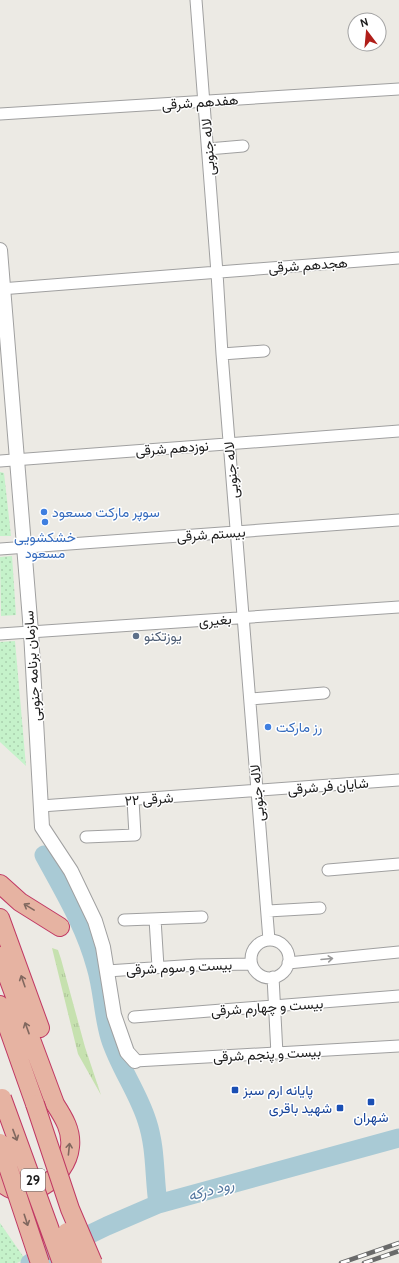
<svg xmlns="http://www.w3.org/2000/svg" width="399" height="1263" font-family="Cabin,Vazirmatn,sans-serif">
<defs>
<pattern id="grass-tufts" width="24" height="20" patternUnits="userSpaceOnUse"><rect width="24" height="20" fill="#c6e1af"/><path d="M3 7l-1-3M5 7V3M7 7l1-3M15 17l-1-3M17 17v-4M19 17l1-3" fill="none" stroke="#aac096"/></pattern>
<pattern id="park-dots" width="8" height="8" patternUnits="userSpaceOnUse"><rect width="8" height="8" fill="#c5f2ca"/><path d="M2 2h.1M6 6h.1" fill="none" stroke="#a9cfad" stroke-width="1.8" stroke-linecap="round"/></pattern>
</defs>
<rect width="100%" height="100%" fill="#eceae4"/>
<path fill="url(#grass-tufts)" d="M52 948 58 950 61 959 85 1047 101 1095 78 1054Z"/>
<path fill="url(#park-dots)" d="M0 472 4 473 11 536H0Z
M12 556 16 615 1 616 0 557Z
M15 641 26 766 0 742V642Z
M0 1223 25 1259 17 1263H0Z"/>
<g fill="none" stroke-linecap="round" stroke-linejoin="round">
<path stroke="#a9cad5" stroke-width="19" d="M44 855C64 892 85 926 96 967 103 990 103 1015 110 1038 119 1067 138 1092 147 1121 156 1148 154 1176 158 1204
M30 1263 107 1226 158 1204 399 1138"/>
<g stroke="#a0a0a0" stroke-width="13">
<path id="minor" d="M196 0 217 273 222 354 269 940
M0 114 399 89
M208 149 243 146
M0 289 399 258
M222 354 264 351
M0 461 399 431
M0 549 399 520
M0 634 399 607
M250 699 324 693
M41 806 399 780
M86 837 135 835 133 800
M328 870 399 864
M268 911 320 908
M155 919 158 967
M124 920 202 917
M251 959a19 19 0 1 1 38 0a19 19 0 1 1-38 0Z
M288 963 399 952
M107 971 197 965 251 964
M273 977 277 1054
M134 1017 399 996
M135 1061 399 1046"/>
</g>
<g stroke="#a0a0a0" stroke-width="16">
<path id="tertiary" d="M0 250 31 632 42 827 71 871 95 921 103 947 114 1015 127 1052 135 1061"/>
</g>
<g stroke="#c13964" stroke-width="20">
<path id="trunk" d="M0 884 20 902 60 927
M0 918 40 1028
M0 956 55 1104C64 1118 72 1131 70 1147 67 1178 25 1208 0 1181
M0 1005 35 1104"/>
</g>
<use href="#minor" stroke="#fff" stroke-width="11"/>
<use href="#tertiary" stroke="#fff" stroke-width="14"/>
<use href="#trunk" stroke="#e6b3a2" stroke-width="18"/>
<g stroke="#6a6a6a" stroke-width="4.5">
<path id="rail" d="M341 1263 399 1243
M364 1263 399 1251"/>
</g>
<use href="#rail" stroke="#fff" stroke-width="3" stroke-dasharray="9" stroke-linecap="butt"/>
<g stroke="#c13964" stroke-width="20" stroke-linecap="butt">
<path id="trunk-bridge" d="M2 1098 62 1263
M35 1104 70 1209 93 1263
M0 1143 40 1263
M67 1232 78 1263"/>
</g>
<use href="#trunk-bridge" stroke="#e6b3a2" stroke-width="18"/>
</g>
<defs><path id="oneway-shaft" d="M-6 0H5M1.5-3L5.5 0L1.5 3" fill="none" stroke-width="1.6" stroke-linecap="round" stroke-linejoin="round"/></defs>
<g stroke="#81685f">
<use href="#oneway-shaft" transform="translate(29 907) rotate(-149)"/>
<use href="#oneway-shaft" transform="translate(23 981) rotate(-109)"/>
<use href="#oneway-shaft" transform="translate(27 1028) rotate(-110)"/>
<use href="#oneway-shaft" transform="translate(15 1135) rotate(69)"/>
<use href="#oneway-shaft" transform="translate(69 1149) rotate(-84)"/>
<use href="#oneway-shaft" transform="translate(26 1220) rotate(72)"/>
</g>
<use stroke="#999" href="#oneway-shaft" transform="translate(327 959) rotate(-5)"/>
<g fill="#3f7fe0" stroke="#fff" stroke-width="1.5">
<circle cx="44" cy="512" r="4"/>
<circle cx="45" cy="522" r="4"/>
<circle cx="268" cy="727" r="4"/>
</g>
<circle fill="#5c6f8a" stroke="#fff" stroke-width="1.5" cx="136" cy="636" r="4"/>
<g fill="#1a4fb4" stroke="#fff" stroke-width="1.5">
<rect x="231" y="1086" width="8" height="8" rx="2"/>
<rect x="367" y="1098" width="8" height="8" rx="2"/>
<rect x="336" y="1104" width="8" height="8" rx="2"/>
</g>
<g text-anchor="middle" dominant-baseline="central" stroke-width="3" stroke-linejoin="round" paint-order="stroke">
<rect fill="#fff" stroke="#606060" stroke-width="1" x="21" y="1169" width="24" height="22" rx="3"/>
<g font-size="13" font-weight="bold" fill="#1c1c1c">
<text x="33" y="1180">29</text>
</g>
<g font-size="14" fill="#1c1c1c" stroke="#fff">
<text transform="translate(200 102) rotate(-4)">هفدهم شرقی</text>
<text transform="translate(208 147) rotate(-94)">لاله جنوبی</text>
<text transform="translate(308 265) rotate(-4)">هجدهم شرقی</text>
<text transform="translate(172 448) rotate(-4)">نوزدهم شرقی</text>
<text transform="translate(231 470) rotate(-95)">لاله جنوبی</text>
<text transform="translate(211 534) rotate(-4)">بیستم شرقی</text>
<text transform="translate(215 620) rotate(-4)">بغیری</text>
<text transform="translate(32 666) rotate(-94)">سازمان برنامه جنوبی</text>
<text transform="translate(328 786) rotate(-5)">شایان فر شرقی</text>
<text transform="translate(257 793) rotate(-95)">لاله جنوبی</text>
<text transform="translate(149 799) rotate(-4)">۲۲ شرقی</text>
<text transform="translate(179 967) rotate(-3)">بیست و سوم شرقی</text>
<text transform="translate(267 1007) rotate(-4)">بیست و چهارم شرقی</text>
<text transform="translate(267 1054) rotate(-3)">بیست و پنجم شرقی</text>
</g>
<g font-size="14" fill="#366cbe" stroke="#fff" text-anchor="start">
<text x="52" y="512">سوپر مارکت مسعود</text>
<text x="45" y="537" text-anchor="middle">خشکشویی<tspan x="45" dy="16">مسعود</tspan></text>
<text x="276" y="727">رز مارکت</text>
</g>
<g font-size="14" fill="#4e5e75" stroke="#fff" text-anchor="start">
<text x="144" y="636">یوزتکنو</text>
</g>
<g font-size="14" fill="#164399" stroke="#fff" text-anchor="start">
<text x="243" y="1090">پایانه ارم سبز</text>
<text x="332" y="1108" text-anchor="end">شهید باقری</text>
<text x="371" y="1117" text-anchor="middle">شهران</text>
</g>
<g font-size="15" font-style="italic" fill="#5578a0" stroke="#fff">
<text transform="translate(211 1190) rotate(-15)">رود درکه</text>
</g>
</g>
<g transform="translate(367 32) rotate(344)"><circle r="19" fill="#ffffff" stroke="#a4a4a4"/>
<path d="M0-3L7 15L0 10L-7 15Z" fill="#b01e19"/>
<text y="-6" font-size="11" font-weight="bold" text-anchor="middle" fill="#1c1c1c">N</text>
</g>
</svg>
